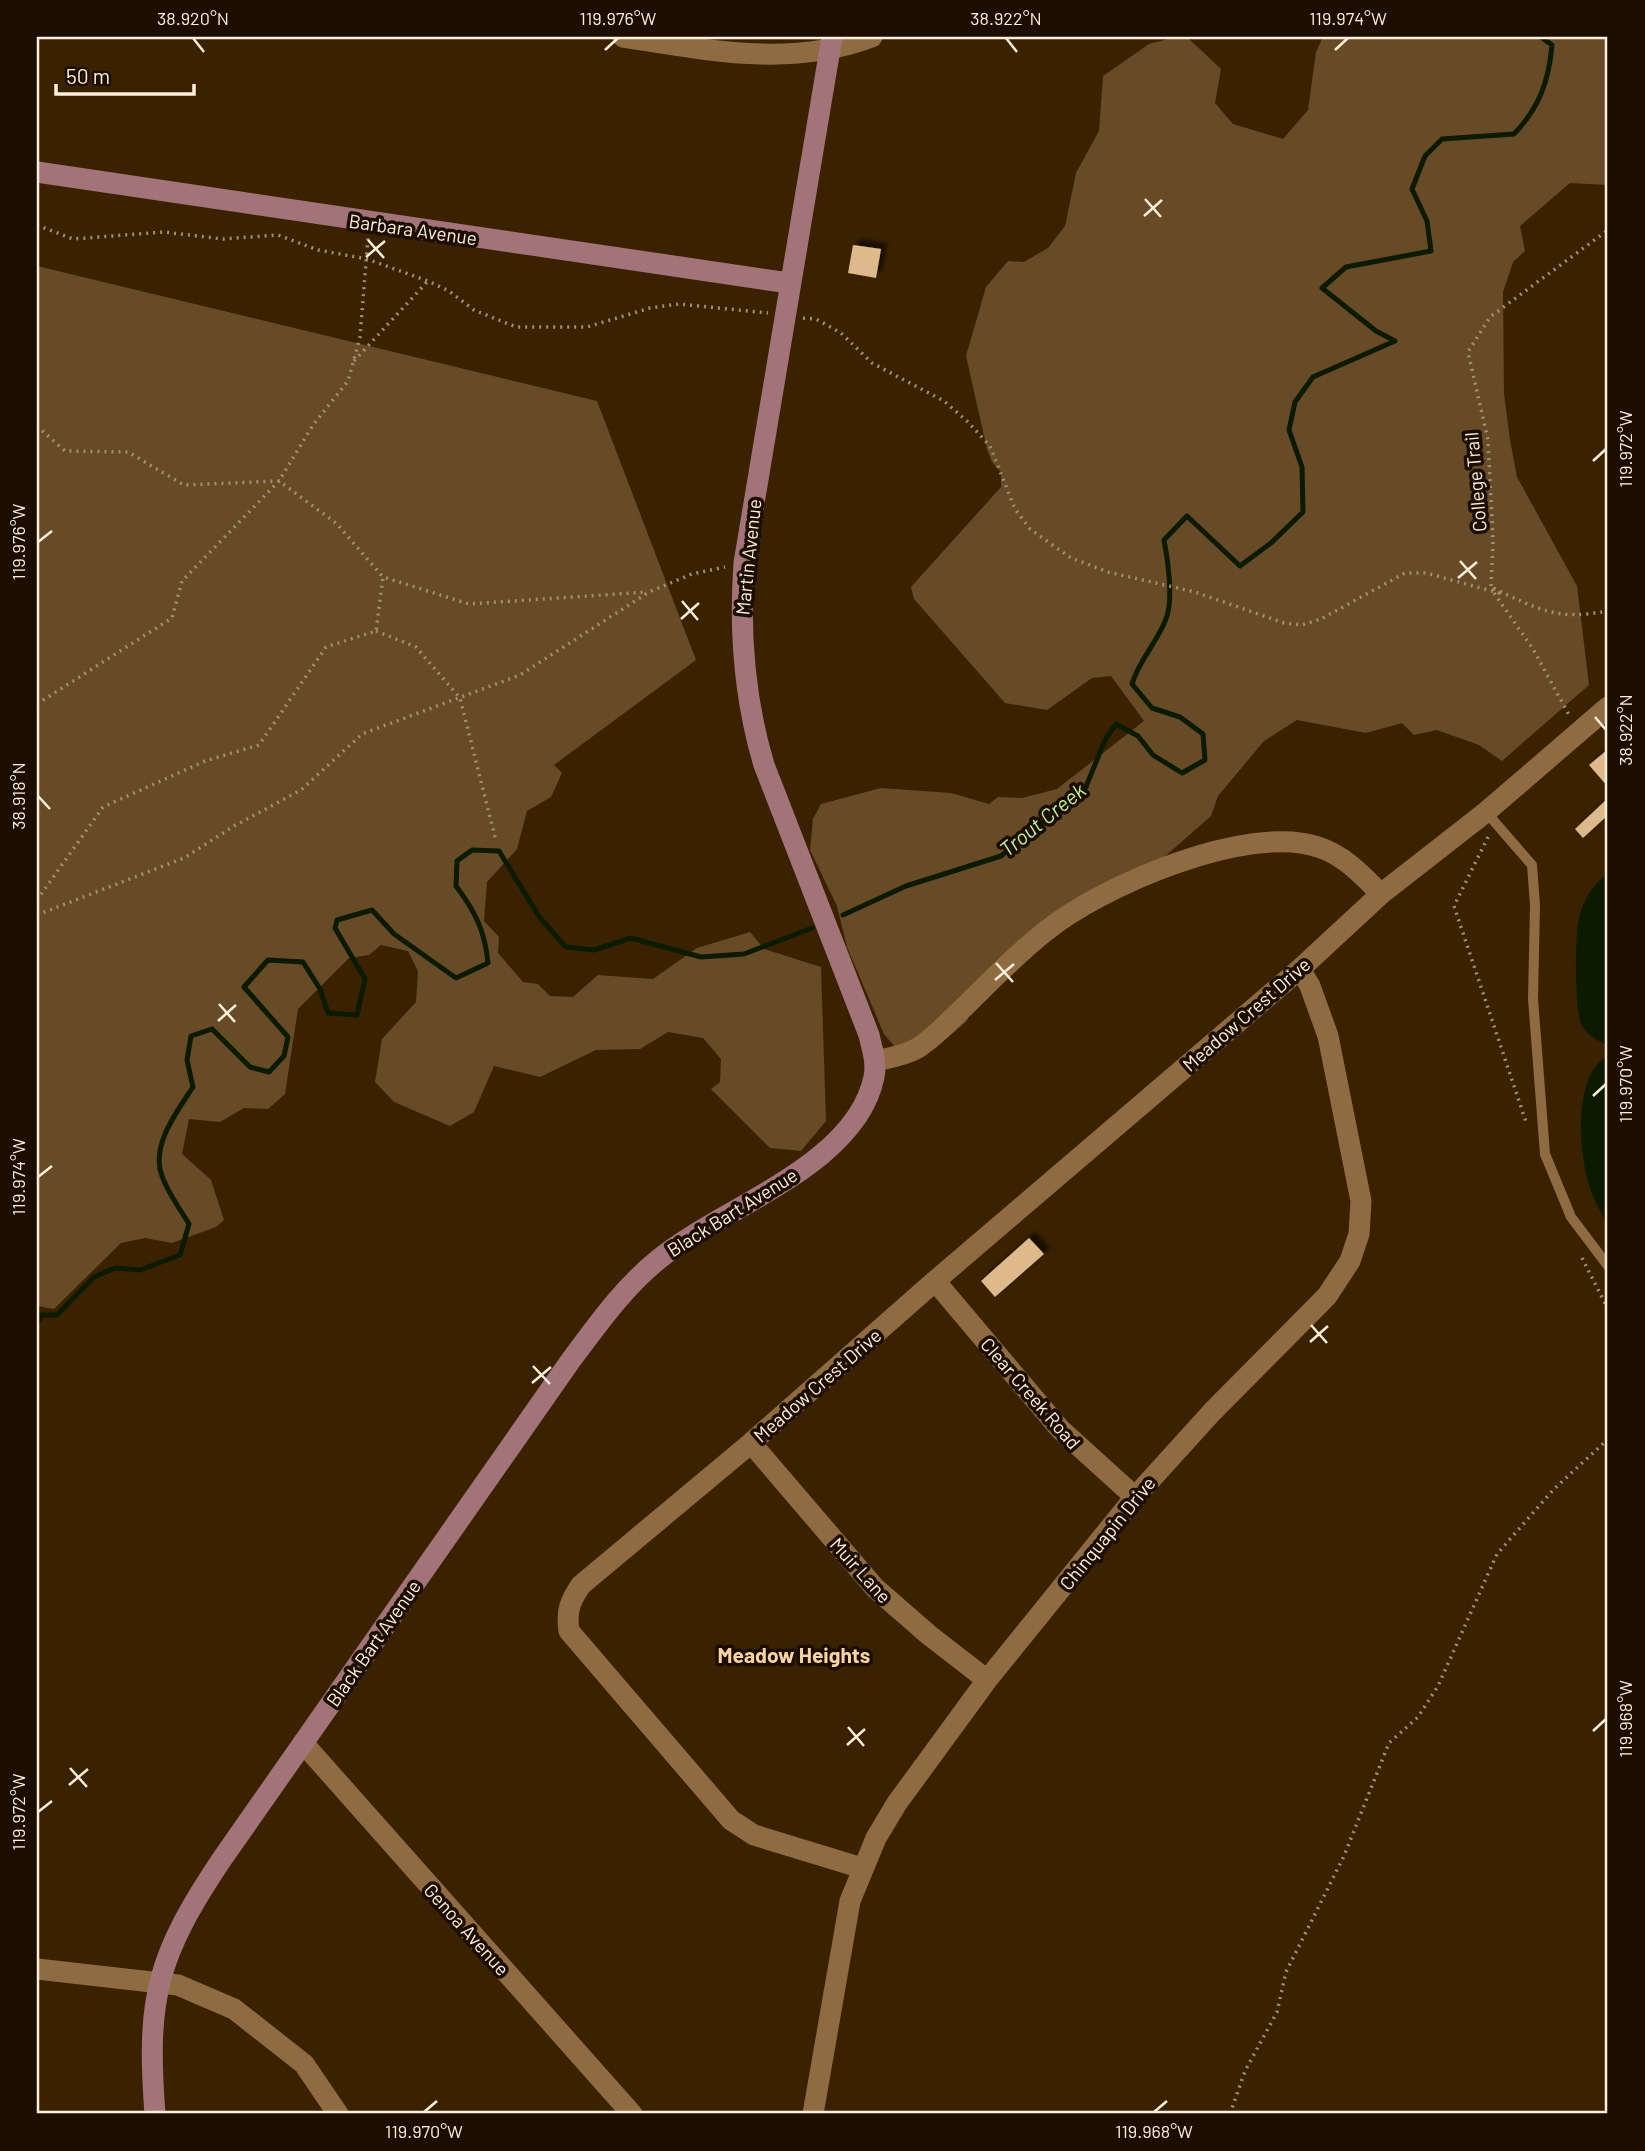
<svg xmlns="http://www.w3.org/2000/svg" width="1645" height="2151" font-family="Barlow,sans-serif">
<defs>
<filter id="shadow"><feDropShadow dx="6" dy="-6" stdDeviation="2" flood-color="#0009"/></filter>
</defs>
<rect width="100%" height="100%" fill="#3a2200"/>
<path fill="#674b26" d="M1176 37H1187L1221 69 1215 103 1233 124 1283 139 1308 110 1316 52 1323 37H1608V185L1570 183 1520 226 1525 251 1513 262 1503 292 1504 394 1510 440 1517 477 1577 586 1589 685 1502 761 1479 745 1437 730 1414 735 1402 723 1366 733 1297 720 1264 741 1218 796 1211 816 1146 873 985 976 967 1021 946 1039 895 1047 884 1034 847 947 837 906 810 850 813 819 821 804 881 788 951 793 989 804 998 797 1022 798 1057 789 1144 721 1111 676 1092 678 1047 710 1005 703 914 599 911 587 1001 487V472L992 462 987 449 966 356 986 287 1008 261 1024 262 1048 248 1065 226 1076 173 1099 131 1103 76 1149 44Z
M37 266 597 401 696 660 554 765 562 773 551 797 527 811 517 849 487 882 484 921 499 937 498 953 523 982 538 984 550 996 573 997 598 975 653 979 697 948 750 932 764 949 821 967 826 1121 801 1151 770 1148 711 1089 720 1082 721 1059 703 1038 668 1032 640 1049 596 1050 540 1077 494 1066 474 1112 450 1126 394 1102 375 1082 382 1039 416 1002 418 971 408 951 381 945 369 955 349 958 298 1009 285 1094 268 1109 244 1108 220 1122 189 1119 182 1154 211 1180 224 1220 216 1227 172 1243 145 1238 121 1243 54 1309 37 1306Z"/>
<path fill="#0c1a00" d="M1608 874V1045C1598 1041 1588 1036 1582 1026 1574 1013 1575 935 1579 918 1583 901 1593 883 1608 874Z
M1608 1056V1225C1601 1212 1593 1199 1589 1185 1579 1152 1572 1074 1608 1056Z"/>
<g fill="none" stroke-linecap="round" stroke-linejoin="round">
<path stroke="#0c1a00" stroke-width="5" d="M843 915 906 886 1001 856 1085 789 1105 740 1116 724 1138 736 1153 755 1182 773 1205 760 1203 734 1180 717 1152 708 1132 684C1139 659 1159 641 1167 616 1173 597 1168 560 1164 540L1187 516 1240 566 1271 543 1303 512 1302 467 1289 430 1295 402 1313 377 1395 341 1376 331 1322 288 1346 267 1431 251 1427 221 1412 189 1425 156 1442 139 1514 134C1539 108 1549 81 1552 45L1541 37
M37 1323 42 1315H57L94 1277 115 1268 140 1270 180 1255 189 1224C180 1209 168 1193 162 1176 150 1146 178 1110 193 1087L187 1060 191 1036 212 1029 250 1067 269 1072 284 1056 288 1037 244 987 268 960 303 962 320 989 328 1013 357 1015 365 979 335 928 337 920 372 910 394 934 456 978 488 963C485 931 475 911 456 886L457 861 472 850 499 851 540 918 566 947 594 950 631 938 701 957 744 954 812 928"/>
</g>
<path fill="#deb98b" filter="url(#shadow)" d="M853 245 881 249 876 278 848 273Z
M1607 750 1608 752V787L1589 765Z
M1606 800 1608 815 1583 838 1575 829Z
M1029 1238 1044 1254 995 1297 981 1281Z"/>
<g fill="none" stroke-linecap="round" stroke-linejoin="round">
<path stroke="#a28e75" stroke-width="3.5" stroke-dasharray="2 5" stroke-linecap="butt" d="M37 225 73 239 164 232 223 239 278 235 318 250 367 259 428 281 449 291 474 310 516 327H587L650 308 679 304 768 313
M803 318 816 319 841 333 872 363 944 401 968 422 990 446 1015 509 1030 529 1071 558 1108 572 1195 592 1284 623 1302 625 1321 619 1405 573H1426L1499 593 1491 587C1538 609 1555 621 1608 611
M354 361 427 282
M37 426 65 451 128 452 184 485 279 481 336 523 383 577
M1491 586 1493 541 1488 440 1468 352 1490 317 1608 230
M1494 593 1533 649 1569 715
M376 631 416 647 460 698 495 837
M37 704 172 618 182 581 279 481 313 425 348 381 360 337 368 238
M1488 837 1454 906 1527 1125
M37 900 103 807 205 761 259 745 326 647 376 631 383 577 469 604 647 592
M37 915 184 858 234 826 301 790 362 734 520 675 649 592 692 574 725 567
M1582 1258 1608 1309
M1230 2114 1245 2071 1277 2012 1286 1972 1344 1856 1389 1743 1418 1717 1438 1686 1497 1554 1554 1489 1607 1440 1608 1433"/>
<path stroke="#8e6b40" stroke-width="10" d="M1486 812 1532 865 1535 905 1533 999 1545 1154 1571 1217 1608 1266"/>
<path stroke="#8e6b40" stroke-width="21" d="M623 37C708 50 789 68 872 37
M875 1061C889 1058 903 1056 916 1049 933 1039 946 1024 960 1011 988 984 1015 955 1046 931 1101 886 1248 823 1318 847 1344 855 1362 875 1381 894
M935 1281 1060 1429 1135 1497
M751 1443 875 1588 929 1635 987 1680
M303 1743 632 2114
M862 1868 754 1835 731 1820 569 1631C566 1611 570 1601 581 1585L751 1443 935 1281 1300 969 1381 894 1486 812 1608 707
M37 1969 178 1985 234 2009 304 2064 338 2114
M813 2114 850 1901 876 1838 897 1803 987 1680 1135 1497 1212 1412 1327 1296 1350 1261 1359 1234 1361 1201 1328 1036 1310 986 1300 969"/>
<path stroke="#a27479" stroke-width="21" d="M37 172 789 283
M155 2114C146 1997 157 1956 222 1859L571 1360C598 1324 624 1287 659 1259 722 1207 856 1166 874 1077 877 1062 872 1049 869 1035L764 765C744 698 739 633 744 563L832 37"/>
</g>
<path fill="none" stroke="#feeedc" stroke-width="2.5" d="M193 38 204 52M1006 38 1017 52M605 50 618 38M1335 50 1348 38M1145 199 1161 217M1144 216 1162 200M368 240 384 258M366 257 385 241M1593 461 1606 449M38 542 52 531M1460 561 1476 579M1458 578 1477 562M682 601 698 620M681 619 699 603M1595 717 1606 730M38 796 50 809M996 963 1013 982M995 980 1014 964M219 1004 235 1022M218 1021 236 1005M1593 1096 1606 1084M38 1177 52 1166M1311 1325 1327 1343M1310 1342 1328 1326M533 1366 550 1384M532 1383 551 1367M848 1727 864 1746M1593 1731 1606 1719M847 1745 865 1729M70 1768 87 1787M69 1785 88 1769M38 1812 52 1801M424 2112 437 2101M1154 2112 1167 2101"/>
<g text-anchor="middle" dominant-baseline="central" stroke-width="7" stroke-linejoin="round" paint-order="stroke">
<g font-size="19" fill="#feeedc" stroke="#1b0e00">
<text transform="translate(413 229) rotate(8)">Barbara Avenue</text>
<text transform="translate(1475 482) rotate(-95)">College Trail</text>
<text transform="translate(748 557) rotate(-84)">Martin Avenue</text>
<text transform="translate(1246 1014) rotate(-41)">Meadow Crest Drive</text>
<text transform="translate(732 1212) rotate(-32)">Black Bart Avenue</text>
<text transform="translate(817 1385) rotate(-41)">Meadow Crest Drive</text>
<text transform="translate(1031 1393) rotate(49)">Clear Creek Road</text>
<text transform="translate(1107 1533) rotate(-51)">Chinquapin Drive</text>
<text transform="translate(861 1570) rotate(48)">Muir Lane</text>
<text transform="translate(373 1643) rotate(-55)">Black Bart Avenue</text>
<text transform="translate(467 1929) rotate(48)">Genoa Avenue</text>
</g>
<g font-size="21" font-style="italic" fill="#c2ef9c" stroke="#1b0e00">
<text transform="translate(1042 819) rotate(-39)">Trout Creek</text>
</g>
<g font-size="21" font-weight="bold" fill="#fad3a4" stroke="#1b0e00">
<text x="794" y="1654">Meadow Heights</text>
</g>
</g>
<rect width="1645" height="2151" fill="none" stroke="#1b0e00" stroke-width="77"/>
<path d="M56 84v10h138v-10" fill="none" stroke="#feeedc" stroke-width="3.5"/>
<text x="66" y="84" font-size="21" fill="#feeedc" stroke="#1b0e00" stroke-width="5" paint-order="stroke">50 m</text>
<rect x="38" y="38" width="1568" height="2074" fill="none" stroke="#feeedc" stroke-width="2.5"/>
<g font-size="18" text-anchor="middle" fill="#feeedc">
<text x="193" y="25">38.920°N</text>
<text x="618" y="25">119.976°W</text>
<text x="1006" y="25">38.922°N</text>
<text x="1348" y="25">119.974°W</text>
<text transform="translate(1626 449) rotate(-90)" y="6">119.972°W</text>
<text transform="translate(19 542) rotate(-90)" y="6">119.976°W</text>
<text transform="translate(1626 730) rotate(-90)" y="6">38.922°N</text>
<text transform="translate(19 796) rotate(-90)" y="6">38.918°N</text>
<text transform="translate(1626 1084) rotate(-90)" y="6">119.970°W</text>
<text transform="translate(19 1177) rotate(-90)" y="6">119.974°W</text>
<text transform="translate(1626 1719) rotate(-90)" y="6">119.968°W</text>
<text transform="translate(19 1812) rotate(-90)" y="6">119.972°W</text>
<text x="424" y="2138">119.970°W</text>
<text x="1154" y="2138">119.968°W</text>
</g>
</svg>
